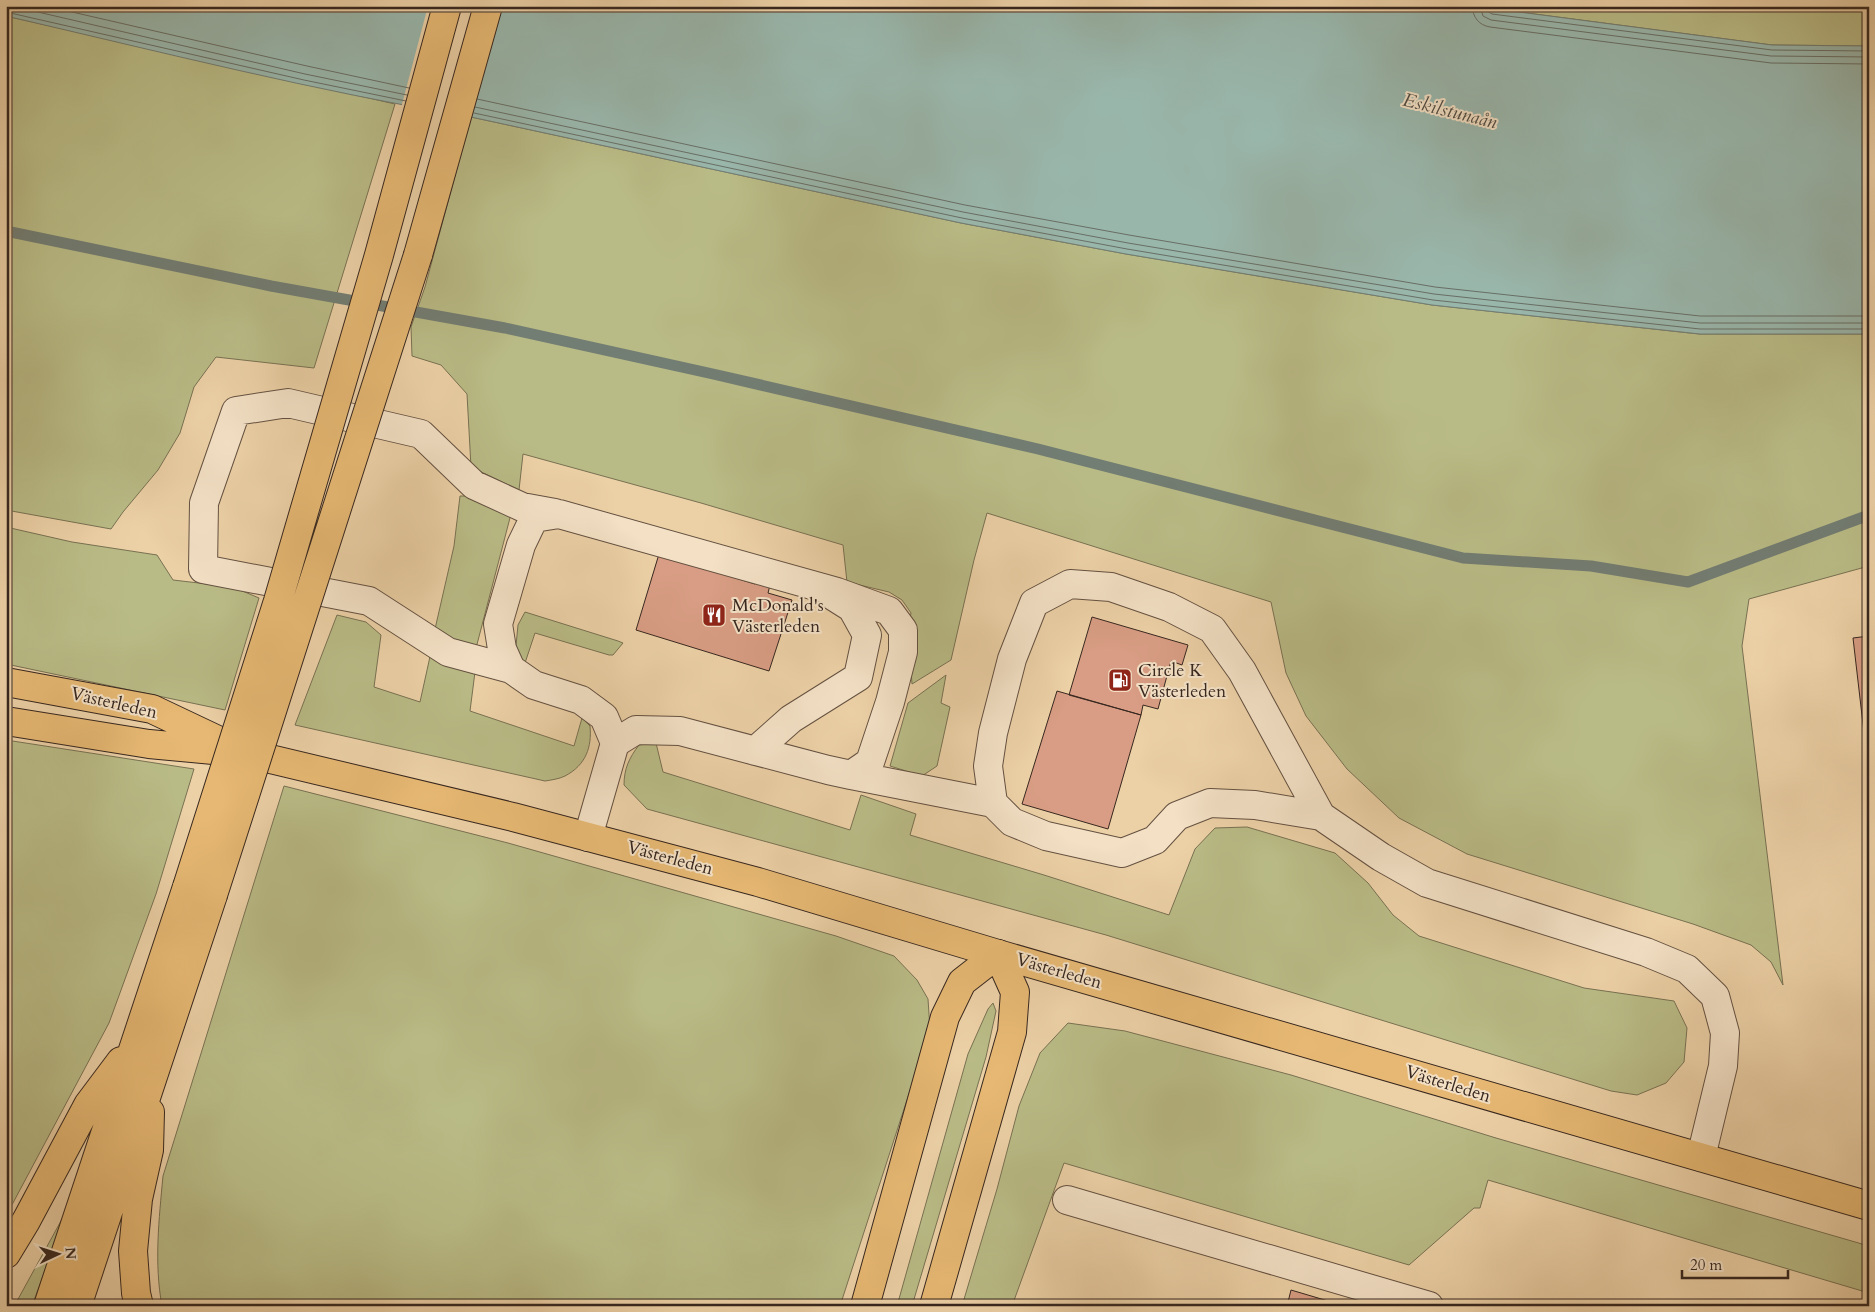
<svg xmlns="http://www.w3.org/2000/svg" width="1875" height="1312" font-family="Cardo,serif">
<rect width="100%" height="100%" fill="#ecd0a6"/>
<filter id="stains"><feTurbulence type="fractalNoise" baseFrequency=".004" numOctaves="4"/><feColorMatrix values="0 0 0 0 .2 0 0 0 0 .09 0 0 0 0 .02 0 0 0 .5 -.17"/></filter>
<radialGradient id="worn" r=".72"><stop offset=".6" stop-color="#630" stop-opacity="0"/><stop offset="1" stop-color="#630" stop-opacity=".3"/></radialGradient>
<path fill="#b9bb86" stroke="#787152" d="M1473 6H1869V46L1772 45Z
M6 16 395 104 314 368 216 357 194 387 180 433 158 470 123 512 111 529 6 510Z
M471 117 961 223 1126 254 1432 305 1699 334H1869V566L1749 599 1742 646 1783 985 1771 962 1751 945 1693 924 1467 854 1399 818 1347 769 1306 716 1286 673 1271 602 987 513 974 560 951 660 912 684 908 629 911 613 902 600 889 592 847 582 843 545 701 503 523 454 519 490 471 467 467 394 441 365 412 356 411 327 425 287Z
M460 496H473L511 514 475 652 435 629 454 546Z
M6 527 72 542 157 555 173 580 233 587 259 598 225 710 6 664Z
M525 612 618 641 623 643 613 655H609L535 633 525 663 515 656 518 625Z
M337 615 366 622 381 635 374 687 420 702 431 652 475 672 470 711 574 746 582 718 590 726C592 747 586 765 565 776 559 779 551 780 545 781L295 725Z
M946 675 941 703 950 707 937 766 922 776 890 766 908 703Z
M6 740 194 769 156 894 109 1023 6 1216Z
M656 743 663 772 850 830 861 795 916 814 910 835 1044 875 1169 915 1195 849 1215 828 1247 827 1335 853 1368 883 1393 915 1419 936 1584 988 1674 1001 1687 1028 1684 1062 1666 1083 1637 1095 1611 1091 1106 935 647 809 624 785C624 769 629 758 639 745Z
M284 786 508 843 836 936 894 956 917 980 928 999 930 1029 840 1306H162C154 1263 159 1219 163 1176Z
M993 1003 996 1011 986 1057 912 1306H897L968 1054 988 1009Z
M1068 1023 1125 1031 1291 1075 1496 1138 1869 1246V1293L1488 1180 1480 1208H1474L1409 1265 1064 1163 1012 1306H962L997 1189 1019 1106 1040 1053Z
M67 1210 32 1306H14L17 1301Z"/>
<path fill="#99b6ab" stroke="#727d73" d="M6 6H1473L1772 45 1869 46V334H1700L1432 305 1126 254 961 223 471 117C315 91 161 52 6 16Z"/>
<path fill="#ecd0a6" d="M428 6H500L470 120 401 108Z"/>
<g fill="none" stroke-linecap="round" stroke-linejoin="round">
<path stroke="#686e65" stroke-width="1" d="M12 6 305 74 407 95
M46 6 307 66 409 88
M1472 6C1473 18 1479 25 1490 27L1771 63 1869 64
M1480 6 1483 16 1491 20 1771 56 1869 57
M1486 6 1487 11 1492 14 1772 50 1869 51
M6 12 304 80 406 101
M477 99 965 205 1129 235 1435 287 1700 316H1869
M475 107 963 212 1128 243 1434 294 1700 323H1869
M474 113 962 218 1127 249 1433 300 1700 329H1869"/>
<path stroke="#727d73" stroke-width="11" d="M6 231 271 286 505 328 713 374 1038 449 1463 558 1591 566 1688 582 1869 515"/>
</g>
<path fill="#d89d84" stroke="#37271f" d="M659 554 755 584 756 581 770 585 768 593 792 600 769 671 636 630Z
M1092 617 1188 645 1182 665 1171 661 1158 709 1143 705 1141 715 1069 695Z
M1869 636V776L1853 638Z
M1057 691 1141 715 1108 829 1022 804Z
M1291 1290 1345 1306H1287Z"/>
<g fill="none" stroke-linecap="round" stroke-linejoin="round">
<g stroke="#645141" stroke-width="30">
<path id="minor" d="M511 669 448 652 369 601 203 569 204 503 236 411 288 403 421 434 474 485 522 507 555 513
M755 751 791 719 858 677 867 635 852 608 833 596
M851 775 993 803
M1321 816 1242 671 1212 629 1169 607 1111 587 1070 584 1034 603 1012 659 993 733 988 766 993 803 1012 822 1046 836 1122 853 1155 840 1177 816 1210 803 1255 805 1321 816 1381 857 1427 883 1646 952 1687 969 1715 996 1725 1033 1723 1066 1701 1157
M588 837 615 743 604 717 581 700 534 685 511 669 502 649 498 624 521 545 534 518 559 514 837 592 889 611 903 630V652L890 702 870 762 851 775 828 770 680 731 636 730 615 743
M1067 1200 1429 1306"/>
</g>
<g stroke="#37271f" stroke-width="30">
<path id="major" d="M6 682 152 709 228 745
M6 721 149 744 245 753 513 817 758 882 998 954 1869 1206"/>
</g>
<g stroke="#37271f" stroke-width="30">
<path id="highway" d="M418 255 488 6
M6 1254 26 1221 88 1105 121 1061
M48 1306 187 887
M77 1306 213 895
M139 1306 136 1293 133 1251 138 1199 149 1150 150 1112
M865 1306 945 1017 962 982 998 954 1015 992 1012 1032 934 1306"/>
</g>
<use href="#minor" stroke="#f3e0c5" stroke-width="28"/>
<use href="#major" stroke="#e6b873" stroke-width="28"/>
<use href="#highway" stroke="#e6b873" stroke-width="28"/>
<g stroke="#37271f" stroke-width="30" stroke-linecap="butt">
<path id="highway-bridge" d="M187 887 278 601 379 255 447 6
M213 895 418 255"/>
</g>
<use href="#highway-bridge" stroke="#e6b873" stroke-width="28"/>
</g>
<defs>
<g id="restaurant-square" transform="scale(1.25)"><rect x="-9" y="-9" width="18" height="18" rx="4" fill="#8f2418" stroke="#f3e0c5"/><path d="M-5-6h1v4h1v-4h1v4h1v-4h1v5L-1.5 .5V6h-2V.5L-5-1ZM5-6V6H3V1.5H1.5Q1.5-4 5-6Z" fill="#fff"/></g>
<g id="fuel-square" transform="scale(1.25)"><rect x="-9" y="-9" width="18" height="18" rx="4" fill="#8f2418" stroke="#f3e0c5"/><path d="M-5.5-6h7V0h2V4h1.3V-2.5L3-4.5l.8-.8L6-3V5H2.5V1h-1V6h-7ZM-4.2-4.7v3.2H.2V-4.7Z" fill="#fff"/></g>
</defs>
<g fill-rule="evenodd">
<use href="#restaurant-square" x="714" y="615"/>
<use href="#fuel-square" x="1120" y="680"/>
</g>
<g text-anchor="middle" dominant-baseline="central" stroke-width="4" stroke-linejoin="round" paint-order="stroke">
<g font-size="18" fill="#37271f" stroke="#f3e0c5" text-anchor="start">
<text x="732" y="605">McDonald's<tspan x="732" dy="21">Västerleden</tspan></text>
<text x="1138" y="670">Circle K<tspan x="1138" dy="21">Västerleden</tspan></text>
</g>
<g font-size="18" fill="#37271f" stroke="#f3e0c5">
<text transform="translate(114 703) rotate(13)">Västerleden</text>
<text transform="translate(670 858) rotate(15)">Västerleden</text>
<text transform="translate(1059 971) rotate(16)">Västerleden</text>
<text transform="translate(1448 1084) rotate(17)">Västerleden</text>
</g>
<g font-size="19" font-style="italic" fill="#504b42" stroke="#f3e0c5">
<text transform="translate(1450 111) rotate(14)">Eskilstunaån</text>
</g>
</g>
<rect width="1875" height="1312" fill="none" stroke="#ecd0a6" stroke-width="25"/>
<rect x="8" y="8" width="1860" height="1297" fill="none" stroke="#37271f" stroke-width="2.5"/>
<rect x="12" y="12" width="1850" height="1287" fill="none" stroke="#37271f"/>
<g transform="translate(58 1254) rotate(86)" stroke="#f3e0c5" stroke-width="4" paint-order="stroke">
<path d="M0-4L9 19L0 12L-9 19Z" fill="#37271f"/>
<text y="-8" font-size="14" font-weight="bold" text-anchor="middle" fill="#37271f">N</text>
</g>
<path d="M1682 1270v8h106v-8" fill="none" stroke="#37271f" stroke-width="2.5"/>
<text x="1690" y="1270" font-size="15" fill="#37271f" stroke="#f3e0c5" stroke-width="4" paint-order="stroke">20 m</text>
<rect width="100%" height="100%" filter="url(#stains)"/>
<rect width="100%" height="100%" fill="url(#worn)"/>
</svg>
